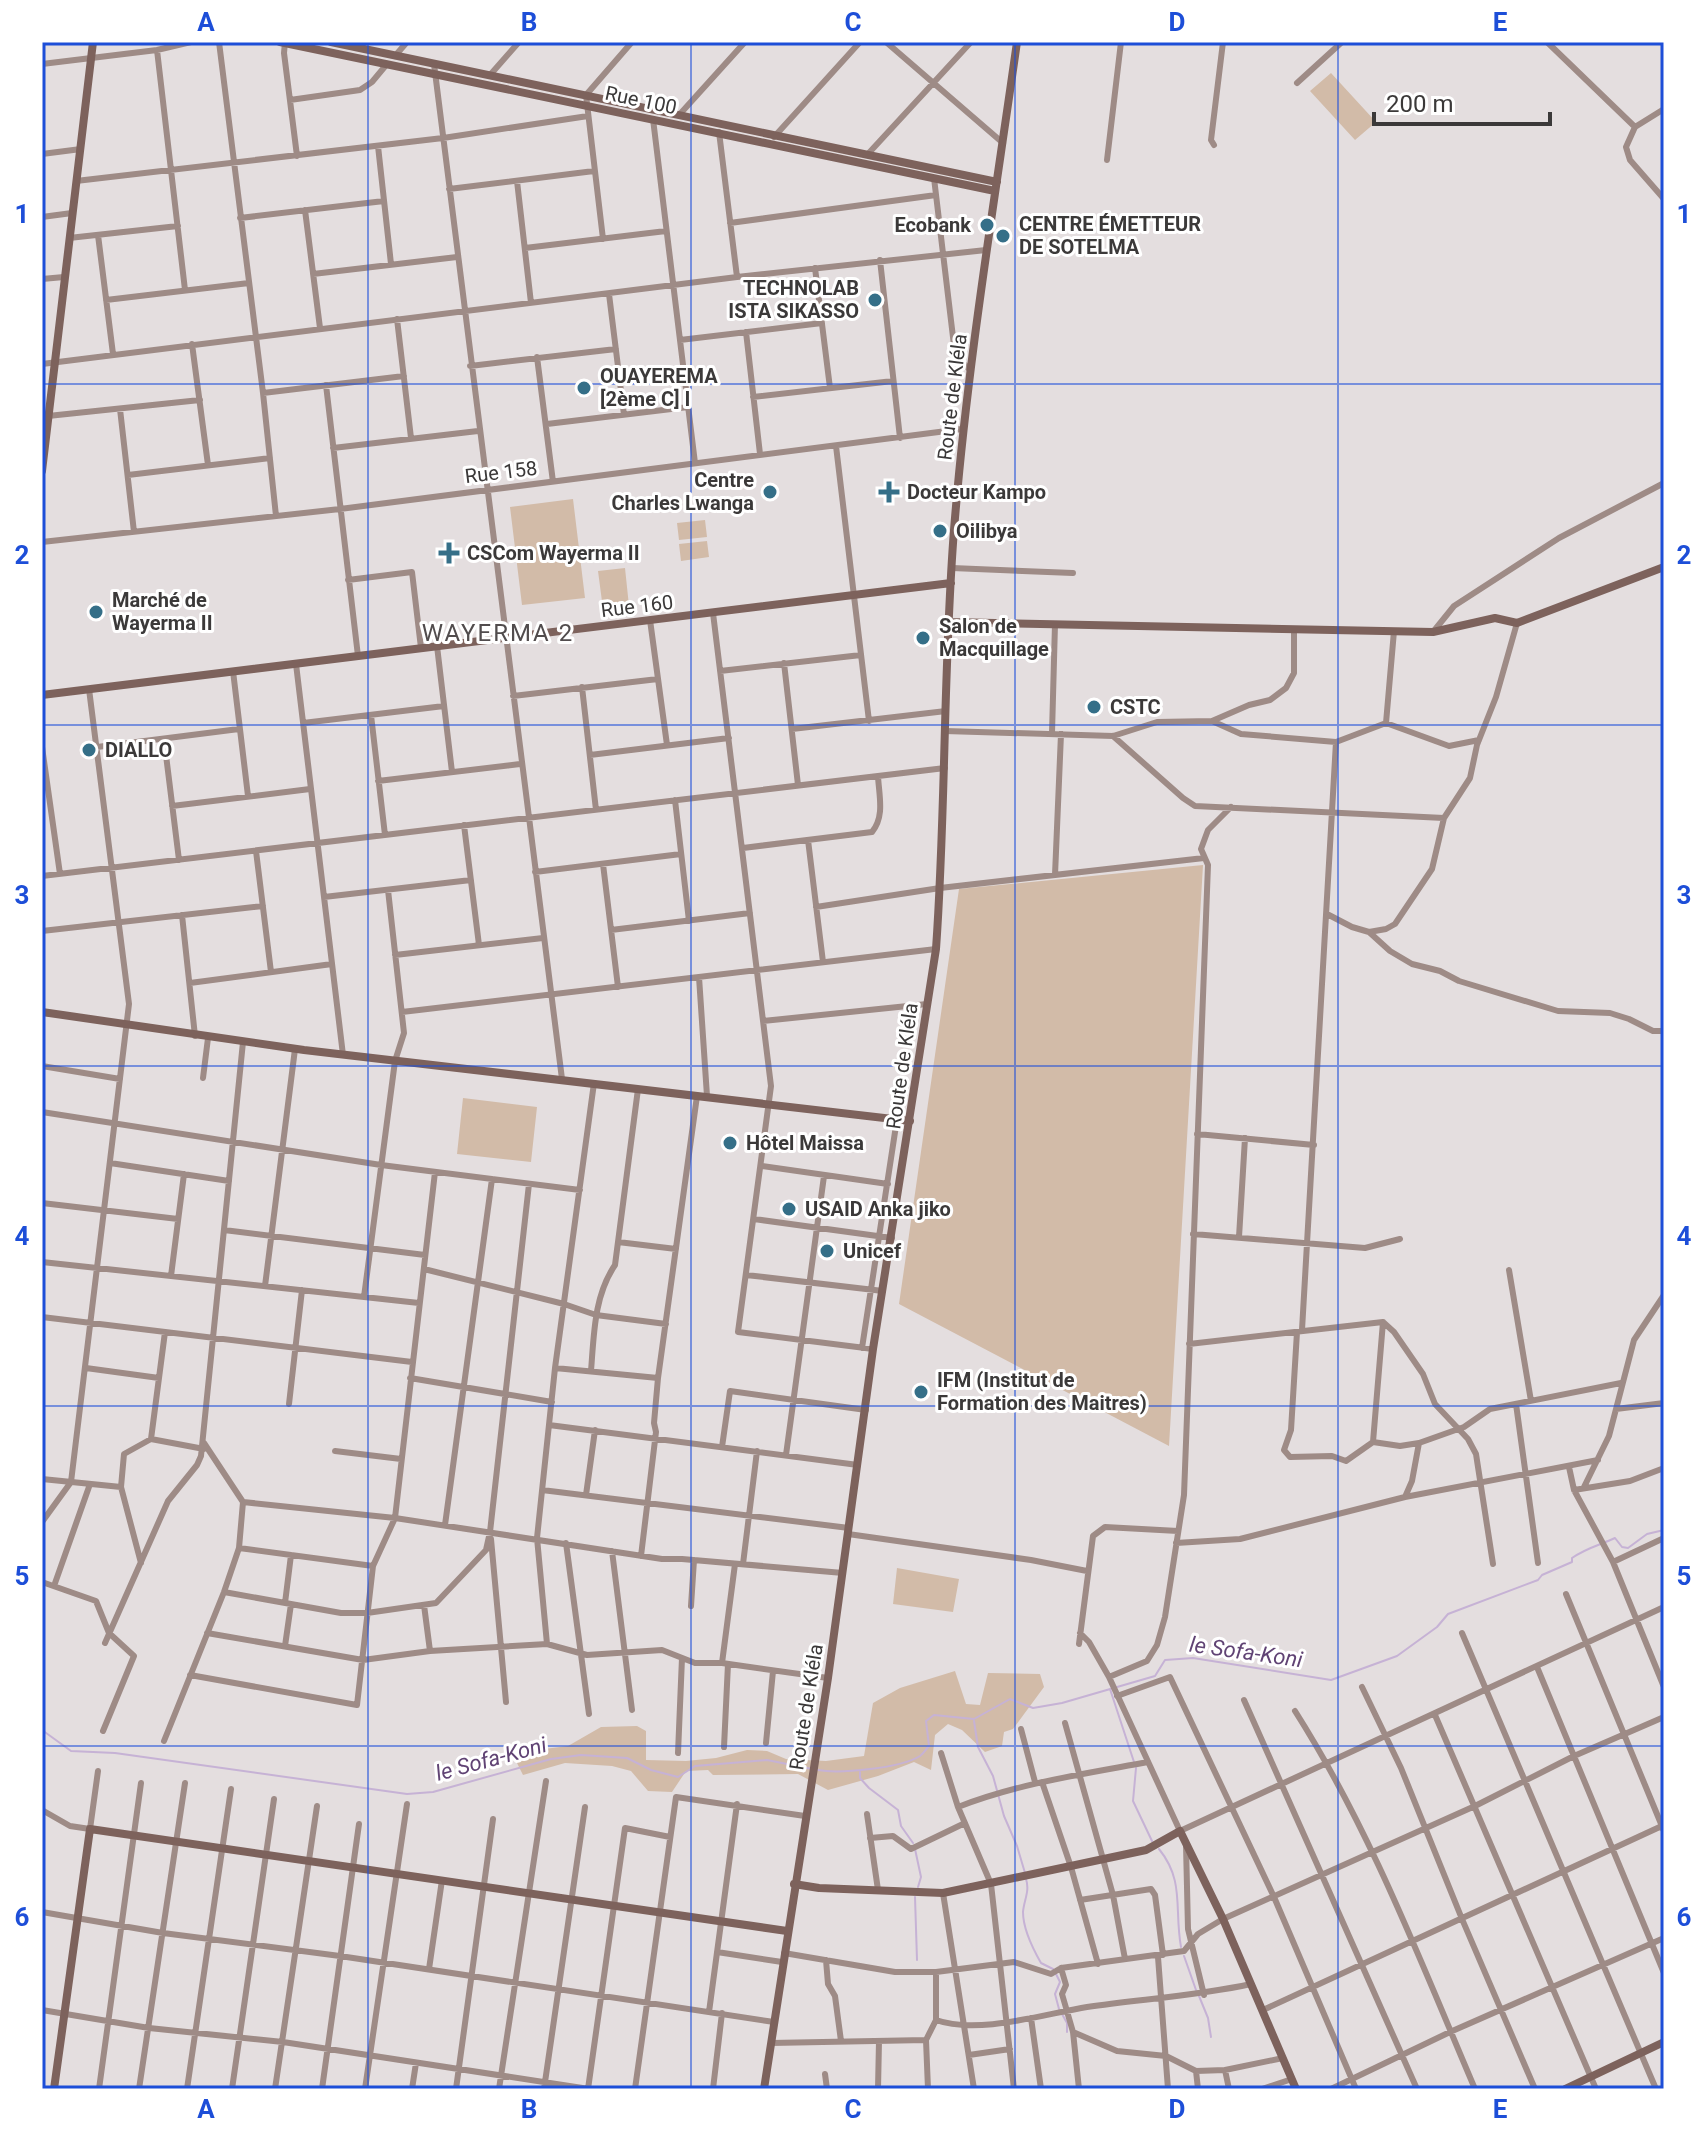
<svg xmlns="http://www.w3.org/2000/svg" width="1706" height="2131" font-family="Roboto,sans-serif">
<rect width="100%" height="100%" fill="#e4dedf"/>
<path fill="#d2bba8" d="M1331 73 1376 122 1355 140 1310 91Z
M573 499 585 598 522 605 510 507Z
M705 520 707 537 679 540 677 523Z
M707 541 709 557 681 561 679 544Z
M625 568 629 606 603 609 598 571Z
M1203 865 1169 1446 899 1304 959 889Z
M463 1098 537 1107 531 1162 457 1154Z
M897 1568 959 1579 953 1612 893 1604Z
M955 1671 966 1704 980 1705 988 1673 1040 1674 1044 1687 1013 1729 1004 1732 1002 1746 985 1752 962 1730 948 1724 935 1735 931 1770 914 1762 878 1776 828 1790 798 1774 713 1775 708 1770 686 1771 672 1792 648 1791 631 1771 612 1766 565 1763 523 1775 512 1753 568 1746 601 1727 637 1726 646 1731V1760L686 1761 716 1758 747 1750 767 1751 786 1759 826 1761 864 1756 873 1703 900 1688Z"/>
<g fill="none" stroke-linecap="round" stroke-linejoin="round">
<path stroke="#c6b2d5" stroke-width="2" d="M1110 1689 1134 1762
M974 1721 978 1747 993 1776 1004 1816 1017 1846 1025 1873
M42 1730 71 1751 115 1753 407 1794 433 1792 551 1759 581 1755 627 1758 651 1770 678 1777 695 1766 767 1760 812 1769
M1136 1768 1133 1801 1152 1841
M818 1770C840 1774 901 1768 920 1756 924 1753 926 1749 929 1746L926 1721 934 1715 974 1719 1010 1699 1033 1708 1062 1703 1155 1676 1165 1660 1193 1658 1331 1680 1397 1656 1437 1627 1448 1614 1538 1580 1542 1575 1572 1562V1558C1586 1548 1600 1545 1615 1538L1622 1547 1628 1548 1647 1534 1664 1530
M860 1772V1778L869 1788 898 1810 901 1826 913 1843
M915 1849 921 1877 918 1887
M1159 1849C1185 1881 1174 1909 1181 1947
M1026 1879C1030 1891 1024 1900 1023 1912 1023 1928 1033 1949 1041 1963L1053 1969
M915 1897 917 1960
M1184 1956 1196 1990
M1056 1974 1060 1982 1055 1994 1059 2009
M1199 1996 1208 2018 1211 2037
M1062 2014 1067 2023V2032"/>
<path stroke="#9e8b86" stroke-width="6" d="M219 42 263 393 276 516
M285 42 284 53 297 156
M886 42 1003 143
M1547 42 1635 127
M157 50 185 290
M395 56 407 42
M42 64 157 50 191 42
M434 64 562 1079
M490 75 519 42
M1297 83 1342 42
M290 100 360 90 372 82 387 64
M1664 109 1635 127 1626 147 1630 160 1664 199
M680 114 745 42
M653 119 695 463
M719 132 737 277
M774 137 860 42
M1214 145 1211 140 1223 42
M378 146 391 264
M42 154 81 149
M867 155 971 42
M1107 160 1121 42
M934 178 955 354 970 370
M76 181 443 138 588 116
M517 181 531 303
M449 189 594 171
M305 210 320 328
M42 217 72 213
M240 218 384 201
M730 223 936 195
M98 235 113 354
M69 238 178 226
M603 239 586 95 632 42
M525 248 666 231
M880 260 900 438
M815 268 830 388
M313 274 457 257
M42 279 64 277
M609 294 624 415
M106 300 249 283
M397 319 411 438
M746 332 760 454
M680 340 822 323
M192 344 208 465
M537 357 553 482
M42 364 737 277 986 250
M470 366 616 349
M326 385 358 656
M263 393 404 376
M753 397 893 381
M120 409 134 532
M48 416 200 400
M547 424 688 407
M836 446 869 721
M333 448 478 431
M128 475 270 458
M42 542 340 509 962 429
M952 568 1073 573
M348 580 412 572 421 648
M713 613 771 1086 738 1332 873 1349
M650 620 667 745
M1433 632 1454 606 1559 538 1664 483
M437 646 452 772
M784 663 798 785
M296 664 343 1055
M233 671 248 796
M720 671 861 655
M582 687 596 810
M513 696 658 679
M371 715 385 835
M1212 721 1241 734 1336 742 1386 723 1449 746 1479 740
M303 723 444 706
M1386 723 1394 631
M792 729 946 711
M945 731 1113 736 1157 722 1212 721 1249 705 1270 700 1286 688 1294 673V629
M1052 733 1055 624
M1113 736 1183 798 1195 806 1444 818
M164 739 179 860
M42 747 60 874
M97 747 239 729
M590 755 729 738
M378 781 520 764
M675 800 689 921
M172 806 310 789
M464 825 479 945
M808 840 823 962
M743 848 872 832C885 816 879 796 878 776
M256 851 271 972
M603 864 618 987
M535 872 681 854
M1055 875 1061 734
M42 876 945 768
M324 897 471 880
M816 907 940 888 1204 858
M1327 914 1352 927 1369 932 1390 951 1412 964 1440 971 1459 981 1558 1011 1610 1013 1629 1019 1653 1031H1664
M182 915 195 1036
M611 930 750 913
M42 931 263 906
M1369 932 1386 929 1395 924 1432 869 1444 818 1470 778 1477 745 1496 697 1517 623
M395 955 543 938
M699 977 707 1096
M190 983 332 964
M402 1012 936 949
M763 1021 927 1004
M42 1066 120 1079
M203 1078 208 1038
M42 1112 381 1165 580 1190
M1197 1134 1314 1145
M110 1163 229 1181
M762 1166 888 1184
M42 1203 178 1219
M754 1219 892 1238
M224 1230 425 1255
M1193 1234 1365 1248 1400 1239
M1239 1237 1245 1138
M618 1242 676 1249
M42 1262 419 1303
M424 1269 564 1304 596 1315 666 1324
M1509 1270 1531 1401
M746 1275 883 1291
M171 1276 184 1174
M265 1286 295 1049
M364 1297 395 1061 404 1033 388 890
M42 1317 412 1362
M1302 1330 1336 742
M1297 1332 1291 1430 1284 1450 1290 1457 1332 1456 1346 1461 1373 1442 1400 1446 1419 1443 1464 1427 1490 1409 1621 1383
M1189 1344 1383 1322 1394 1332 1423 1374 1435 1404 1468 1439 1476 1454 1493 1564
M862 1348 897 1119
M86 1368 159 1378
M555 1368 658 1378
M591 1371C594 1334 594 1296 615 1265L638 1089
M410 1378 552 1402
M289 1404 302 1290
M1516 1404 1538 1563
M1616 1409 1664 1403
M549 1425 858 1465
M151 1439 165 1332
M1373 1442 1383 1322
M722 1447 730 1391 866 1410
M335 1451 401 1459
M786 1455 824 1176
M1569 1467 1574 1490 1613 1562 1664 1687
M42 1479 121 1487
M1584 1487 1609 1436 1634 1340 1664 1295
M542 1490 849 1528
M1574 1490 1630 1481 1664 1468
M586 1495 595 1430
M1405 1497 1412 1481 1419 1443
M243 1502 395 1518 662 1559H682L843 1573
M42 1522 71 1482 129 1004 89 689
M445 1525 492 1179
M848 1534 1031 1560 1087 1571
M491 1539 506 1702
M566 1543 589 1714
M1176 1543 1240 1539 1405 1497 1598 1460
M612 1551 632 1710
M641 1556 656 1432 654 1423 658 1378 697 1096
M1613 1562 1664 1538
M141 1563 121 1487 124 1454 151 1439 204 1449
M743 1564 757 1451
M373 1566 395 1518 435 1172
M42 1582 96 1601 109 1633 134 1656 103 1731
M54 1586 90 1484
M224 1592 341 1613H367L436 1603 486 1550 490 1532 529 1184
M1566 1594 1664 1831
M285 1603 291 1555
M424 1605 430 1651
M691 1606 694 1560
M207 1633 363 1660 430 1651 547 1644 587 1655 662 1650 695 1663H722L828 1678
M1080 1633 1089 1642 1109 1677 1180 1831 1664 1607
M1462 1633 1656 2089
M105 1643 168 1501 197 1465 201 1456 243 1042
M547 1644 537 1538 555 1368 594 1083
M1079 1644 1093 1536 1105 1527 1178 1531
M285 1646 291 1604
M722 1663 735 1564
M1537 1667 1664 1973
M190 1675 357 1705 373 1566 239 1548
M1109 1677 1147 1661 1157 1645 1165 1617 1184 1495 1208 865 1201 849 1208 830 1231 807
M1362 1687 1401 1768 1462 1919 1535 2089
M1117 1696 1170 1677 1274 1897 1356 2089
M1244 1700 1417 2089
M1295 1711C1370 1829 1420 1960 1475 2089
M1435 1715 1596 2089
M1065 1723 1113 1895 1125 1959
M1021 1729 1035 1782
M164 1741 224 1592 239 1548 243 1502 204 1443
M766 1743 773 1671
M724 1747 728 1664
M678 1753 682 1658
M941 1753 958 1807 991 1884 1014 2089
M1042 1782 1071 1867 1098 1964
M958 1807C1020 1783 1083 1774 1148 1762
M42 1810 70 1826 90 1829 98 1771
M867 1814 878 1890
M870 1838 893 1836 911 1849 965 1823
M1186 1845 1188 1929 1204 1995
M943 1893 974 2089
M1080 1900 1151 1889 1155 1895 1163 1955
M42 1912 163 1933 340 1956 774 2022
M717 1952 782 1962
M784 1953 895 1972H936L1014 1962 1051 1974 1061 1968
M1158 1957 1168 2089
M826 1960 828 1984 835 1996 841 2041
M429 1969 442 1880
M42 2010 149 2028 283 2042 589 2089
M1263 2010 1664 1825
M709 2012 737 1804
M1031 2018 1041 2089
M936 2020C978 2035 1044 2014 1087 2007 1142 1999 1197 1996 1251 1984
M1073 2032 1117 2051 1166 2056 1196 2071 1225 2070 1283 2058
M771 2043 926 2040
M969 2055 1010 2049
M1225 2070 1229 2089
M1196 2071 1198 2089
M825 2074 827 2089
M99 2089 141 1783
M139 2089 185 1783
M187 2089 231 1789
M232 2089 274 1799
M275 2089 317 1806
M322 2089 359 1824
M365 2089 407 1804
M412 2089 416 2063
M456 2089 493 1819
M499 2089 546 1781
M544 2089 585 1807
M588 2089 625 1828 670 1837
M635 2089 676 1797 805 1816
M713 2089 722 2013
M878 2089 879 2041
M928 2089 926 2040 936 2020V1972
M1079 2089 1073 2032 1062 1994 1066 1985 1061 1968 1184 1951 1198 1934 1223 1919 1475 1806 1574 1756 1664 1717
M1262 2089 1292 2079
M1331 2089 1450 2032 1664 1938"/>
<path stroke="#7d625c" stroke-width="8" d="M280 42 995 191
M331 42 997 182
M42 471 93 42
M949 622 1433 632 1495 618 1517 623 1664 567
M42 695 951 583
M42 1012 304 1050 910 1121
M794 1884 819 1888 943 1893 1146 1850 1180 1831 1223 1919 1296 2089
M54 2089 90 1829 787 1931
M764 2089 828 1678 873 1349 936 949C946 810 943 669 954 530 967 366 994 205 1017 42
M1565 2089 1664 2042"/>
</g>
<path fill="none" stroke="#1d4ed8" stroke-width="2" stroke-opacity="0.55" d="M368 42V2089M691 42V2089M1015 42V2089M1338 42V2089M42 384H1664M42 725H1664M42 1066H1664M42 1406H1664M42 1746H1664"/>
<g fill="#356f88" stroke="#fff" stroke-width="3">
<circle cx="987" cy="225" r="8"/>
<circle cx="1003" cy="236" r="8"/>
<circle cx="875" cy="300" r="8"/>
<circle cx="584" cy="388" r="8"/>
<circle cx="770" cy="492" r="8"/>
<path d="M885 480h8v8h8v8h-8v8h-8v-8h-8v-8h8z"/>
<circle cx="940" cy="531" r="8"/>
<path d="M445 541h8v8h8v8h-8v8h-8v-8h-8v-8h8z"/>
<circle cx="96" cy="612" r="8"/>
<circle cx="923" cy="638" r="8"/>
<circle cx="1094" cy="707" r="8"/>
<circle cx="89" cy="750" r="8"/>
<circle cx="730" cy="1143" r="8"/>
<circle cx="789" cy="1209" r="8"/>
<circle cx="827" cy="1251" r="8"/>
<circle cx="921" cy="1392" r="8"/>
</g>
<g text-anchor="middle" dominant-baseline="central" stroke-width="6" stroke-linejoin="round" paint-order="stroke">
<g font-size="20" fill="#3b3939" stroke="#fff">
<text transform="translate(641 100) rotate(12)">Rue 100</text>
<text transform="translate(952 397) rotate(-83)">Route de Kléla</text>
<text transform="translate(501 472) rotate(-7)">Rue 158</text>
<text transform="translate(637 606) rotate(-7)">Rue 160</text>
<text transform="translate(902 1066) rotate(-82)">Route de Kléla</text>
<text transform="translate(806 1707) rotate(-81)">Route de Kléla</text>
</g>
<g font-size="20" font-weight="bold" fill="#3b3939" stroke="#fff" text-anchor="start">
<text x="1019" y="224">CENTRE ÉMETTEUR<tspan x="1019" dy="23">DE SOTELMA</tspan></text>
<text x="971" y="225" text-anchor="end">Ecobank</text>
<text x="859" y="288" text-anchor="end">TECHNOLAB<tspan x="859" dy="23">ISTA SIKASSO</tspan></text>
<text x="600" y="376">OUAYEREMA<tspan x="600" dy="23">[2ème C] I</tspan></text>
<text x="754" y="480" text-anchor="end">Centre<tspan x="754" dy="23">Charles Lwanga</tspan></text>
<text x="907" y="492">Docteur Kampo</text>
<text x="956" y="531">Oilibya</text>
<text x="467" y="553">CSCom Wayerma II</text>
<text x="112" y="600">Marché de<tspan x="112" dy="23">Wayerma II</tspan></text>
<text x="939" y="626">Salon de<tspan x="939" dy="23">Macquillage</tspan></text>
<text x="1110" y="707">CSTC</text>
<text x="105" y="750">DIALLO</text>
<text x="746" y="1143">Hôtel Maissa</text>
<text x="805" y="1209">USAID Anka jiko</text>
<text x="843" y="1251">Unicef</text>
<text x="937" y="1380">IFM (Institut de<tspan x="937" dy="23">Formation des Maitres)</tspan></text>
</g>
<g font-size="22" font-style="italic" fill="#604374" stroke="#fff">
<text transform="translate(1246 1652) rotate(8)">le Sofa-Koni</text>
<text transform="translate(491 1759) rotate(-15)">le Sofa-Koni</text>
</g>
<g font-size="24" letter-spacing="2" fill="#514c4d" stroke="#fff">
<text x="498" y="633">WAYERMA 2</text>
</g>
</g>
<rect width="1706" height="2131" fill="none" stroke="#ffffff" stroke-width="88"/>
<path d="M1374 112v12h176v-12" fill="none" stroke="#3b3939" stroke-width="4"/>
<text x="1386" y="112" font-size="24" fill="#3b3939" stroke="#ffffff" stroke-width="6" paint-order="stroke">200 m</text>
<rect x="44" y="44" width="1618" height="2043" fill="none" stroke="#1d4ed8" stroke-width="3"/>
<g font-size="26" text-anchor="middle" font-weight="bold" fill="#1d4ed8">
<text x="206" y="31">A</text>
<text x="529" y="31">B</text>
<text x="853" y="31">C</text>
<text x="1177" y="31">D</text>
<text x="1500" y="31">E</text>
<text x="22" y="223">1</text>
<text x="1684" y="223">1</text>
<text x="22" y="564">2</text>
<text x="1684" y="564">2</text>
<text x="22" y="904">3</text>
<text x="1684" y="904">3</text>
<text x="22" y="1245">4</text>
<text x="1684" y="1245">4</text>
<text x="22" y="1585">5</text>
<text x="1684" y="1585">5</text>
<text x="22" y="1926">6</text>
<text x="1684" y="1926">6</text>
<text x="206" y="2118">A</text>
<text x="529" y="2118">B</text>
<text x="853" y="2118">C</text>
<text x="1177" y="2118">D</text>
<text x="1500" y="2118">E</text>
</g>
</svg>
